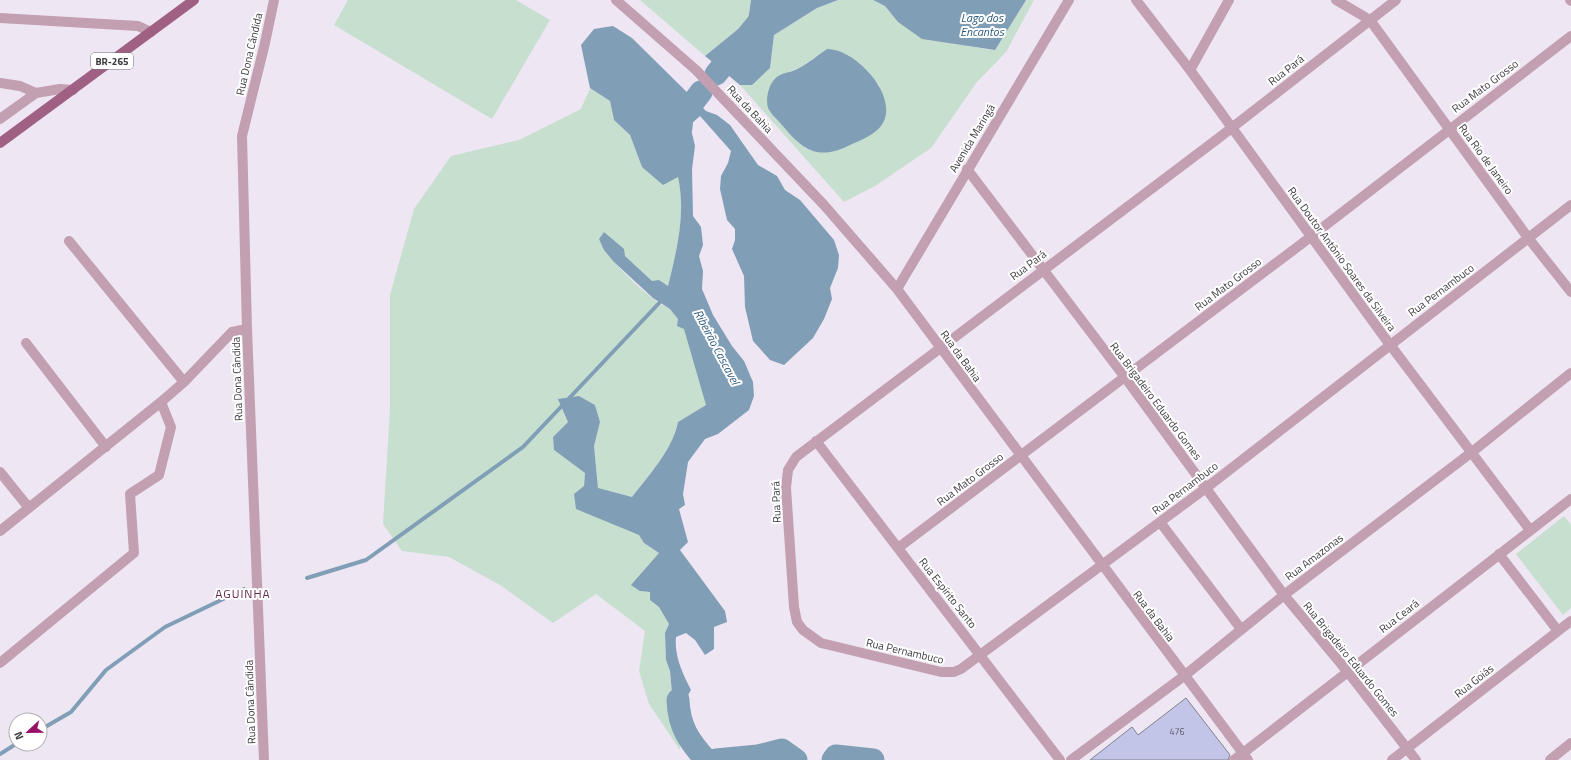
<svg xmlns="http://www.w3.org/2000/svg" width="1571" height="760" font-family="'Titillium Web',sans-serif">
<rect width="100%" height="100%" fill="#eee6f2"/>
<path fill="#c7dfcf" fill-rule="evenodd" d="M348 0H516L550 20 492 119 334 25Z
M640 0H751L748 21 705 56Z
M838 0H873L885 6 898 22 967 46 994 50 1026 0H1034L1006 52 977 82 931 148 875 186 844 202 740 85H752L770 68 774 35 817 8ZM827 49 858 62 880 86 806 149 769 110 779 75C798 71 811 60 827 49Z
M590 88 610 101 614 120 630 135 642 167 678 176C686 214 677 250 668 286L652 281 625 256 604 232 599 239C610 262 638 288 659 303 662 306 667 306 670 309 692 326 700 378 706 405L678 422C673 450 649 474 632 497L598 489 594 446 600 422 595 405 579 396 568 422 553 437 554 450 585 473 584 486 577 509 640 535 644 543 659 553 637 579 640 591 650 592V600L659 607 669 624 665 633 666 660 670 671 673 704 681 734 680 750 649 704 639 671 645 631 596 594 553 623 500 585 449 557 402 551 383 524 390 408V295L414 209 451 156 519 140 581 109Z
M1564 516 1571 525V608L1563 615 1516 554Z"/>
<path fill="#819eb7" d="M751 0H838L817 8 774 35 770 68 752 85H740L705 56 748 21Z
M873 0H1026L995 50 922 39 898 22 885 6Z
M613 26 632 38 706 111 717 115 730 125 758 165 777 176 785 190 800 200 834 240 839 255 838 268 830 288 832 299 824 319 813 338 784 365 770 360 753 341 745 307 744 276 732 249 735 240V229L727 220 720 189 721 176 728 163 731 151 700 116 690 125 695 146 692 169 693 216 701 227 703 245 699 256 703 271 702 289 713 315 732 346 744 361 753 382 754 396 749 410 718 434 705 439 688 462 683 494 685 505 679 509 688 542 680 550 725 611 727 622 714 627V649L705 655 695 640 686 633 676 637C674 656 683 674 691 690L685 700 690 724 681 734 673 704 670 671 666 660 665 633 669 624 659 607 650 600V592L640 591 631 585 659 553 644 543 639 535 576 509 574 494 584 486 585 473 554 450 553 437 568 422 558 399 579 396 595 405 600 422 594 446 598 488 632 497C649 475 673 449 678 422L706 405 684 329 677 326 678 319 670 309 653 298 614 262 604 250 599 239 604 232 624 249 625 256 652 281 659 280 668 286C677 250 686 213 678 177L663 185 642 167 630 135 614 120 610 101 590 88 581 45 594 29Z
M827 49C855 48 902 98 881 126 874 135 861 140 850 145 838 151 826 155 813 151 800 147 790 134 781 124 778 120 772 115 769 110 764 100 769 80 780 75 786 72 793 72 799 68 809 63 818 55 827 49Z"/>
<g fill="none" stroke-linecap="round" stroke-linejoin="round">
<path stroke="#819eb7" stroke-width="4" d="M307 578 366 560 523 447 662 300
M40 730 71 712 106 670 165 627 244 589
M0 754 16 744"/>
<path stroke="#819eb7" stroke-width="23" d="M716 74 777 0
M681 127 682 117 701 92
M678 700C679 727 689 741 706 760
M716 760 758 756 782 750 796 760
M833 760 836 756 873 760"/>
</g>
<path fill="#c2c5e8" stroke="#82838f" d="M1186 698 1230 755 1228 760H1090L1132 727 1138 735Z"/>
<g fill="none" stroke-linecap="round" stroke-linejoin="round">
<path stroke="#c39fb2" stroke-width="10" d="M616 0 696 70 824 205 897 289 1248 760
M1136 0 1190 70 1385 338 1530 530
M1336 0 1370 20 1529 239 1571 292
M1396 0 1220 137 796 457 788 470 786 488 794 607 797 622 803 630 821 643 941 672H954L961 669 1206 488 1571 205
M1570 0 1571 1
M0 18 138 26 151 32
M1190 70 1229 0
M0 83 20 86 36 93
M0 119 36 93 60 89 73 90
M967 169 1124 376 1284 595 1347 671 1416 760
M69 241 184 382
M897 289 1069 0
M26 343 106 447
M816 441 1060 760
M0 472 29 508
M1160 522 1241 629
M0 531 161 402 184 382 232 332 247 329
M898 548 1300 245 1571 36
M1499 554 1558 631
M0 663 134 553 130 494 159 475 171 427 161 402
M264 760 247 329 242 136 265 43 274 0
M1071 760 1184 676 1284 595 1472 452 1571 373
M1234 760 1571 499
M1392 760 1571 621
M1550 760 1571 743"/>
<path stroke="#9f6084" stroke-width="10" d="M0 143 194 0"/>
</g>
<g text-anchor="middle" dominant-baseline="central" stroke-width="4" stroke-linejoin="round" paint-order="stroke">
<g font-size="9" fill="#5e5c68">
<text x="1177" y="731">476</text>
</g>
<rect fill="#fff" stroke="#767478" stroke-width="1" x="91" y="53" width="42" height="16" rx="3"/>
<g font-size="10" font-weight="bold" fill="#3c393e">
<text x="112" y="61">BR-265</text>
</g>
<g font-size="11" fill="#3c393e" stroke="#fff">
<text transform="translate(249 54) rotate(-77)">Rua Dona Cândida</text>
<text transform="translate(1286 70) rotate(-38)">Rua Pará</text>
<text transform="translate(1485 86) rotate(-37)">Rua Mato Grosso</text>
<text transform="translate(750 109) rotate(47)">Rua da Bahia</text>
<text transform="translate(972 138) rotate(-59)">Avenida Maringá</text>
<text transform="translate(1486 159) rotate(54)">Rua Rio de Janeiro</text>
<text transform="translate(1342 259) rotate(54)">Rua Doutor Antônio Soares da Silveira</text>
<text transform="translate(1028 265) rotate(-37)">Rua Pará</text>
<text transform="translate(1228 284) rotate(-37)">Rua Mato Grosso</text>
<text transform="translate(1441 290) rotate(-37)">Rua Pernambuco</text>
<text transform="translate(961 356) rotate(54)">Rua da Bahia</text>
<text transform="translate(237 379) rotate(-92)">Rua Dona Cândida</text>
<text transform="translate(1156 401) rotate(53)">Rua Brigadeiro Eduardo Gomes</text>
<text transform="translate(970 479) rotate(-37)">Rua Mato Grosso</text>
<text transform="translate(1185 488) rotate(-37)">Rua Pernambuco</text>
<text transform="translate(776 502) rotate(-92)">Rua Pará</text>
<text transform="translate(1314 557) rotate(-37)">Rua Amazonas</text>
<text transform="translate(948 593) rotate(52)">Rua Espírito Santo</text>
<text transform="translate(1154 616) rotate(53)">Rua da Bahia</text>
<text transform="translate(1399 616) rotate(-38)">Rua Ceará</text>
<text transform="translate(905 651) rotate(13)">Rua Pernambuco</text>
<text transform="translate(1351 659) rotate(51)">Rua Brigadeiro Eduardo Gomes</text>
<text transform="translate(1474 681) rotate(-38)">Rua Goiás</text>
<text transform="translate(250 702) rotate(-92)">Rua Dona Cândida</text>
</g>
<g font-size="12" font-style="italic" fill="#2a597e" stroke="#fff">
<text x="982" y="17">Lago dos<tspan x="982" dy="14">Encantos</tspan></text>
<text transform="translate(717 347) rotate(62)">Ribeirão Cascavel</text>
</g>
<g font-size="12" letter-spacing="1" fill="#66274a" stroke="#fff">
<text x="243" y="593">AGUINHA</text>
</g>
</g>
<g transform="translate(28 732) rotate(248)"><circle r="19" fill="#ffffff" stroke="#b1b0b2"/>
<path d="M0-3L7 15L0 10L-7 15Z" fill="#971066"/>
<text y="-6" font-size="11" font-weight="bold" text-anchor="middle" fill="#3c393e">N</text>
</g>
</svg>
